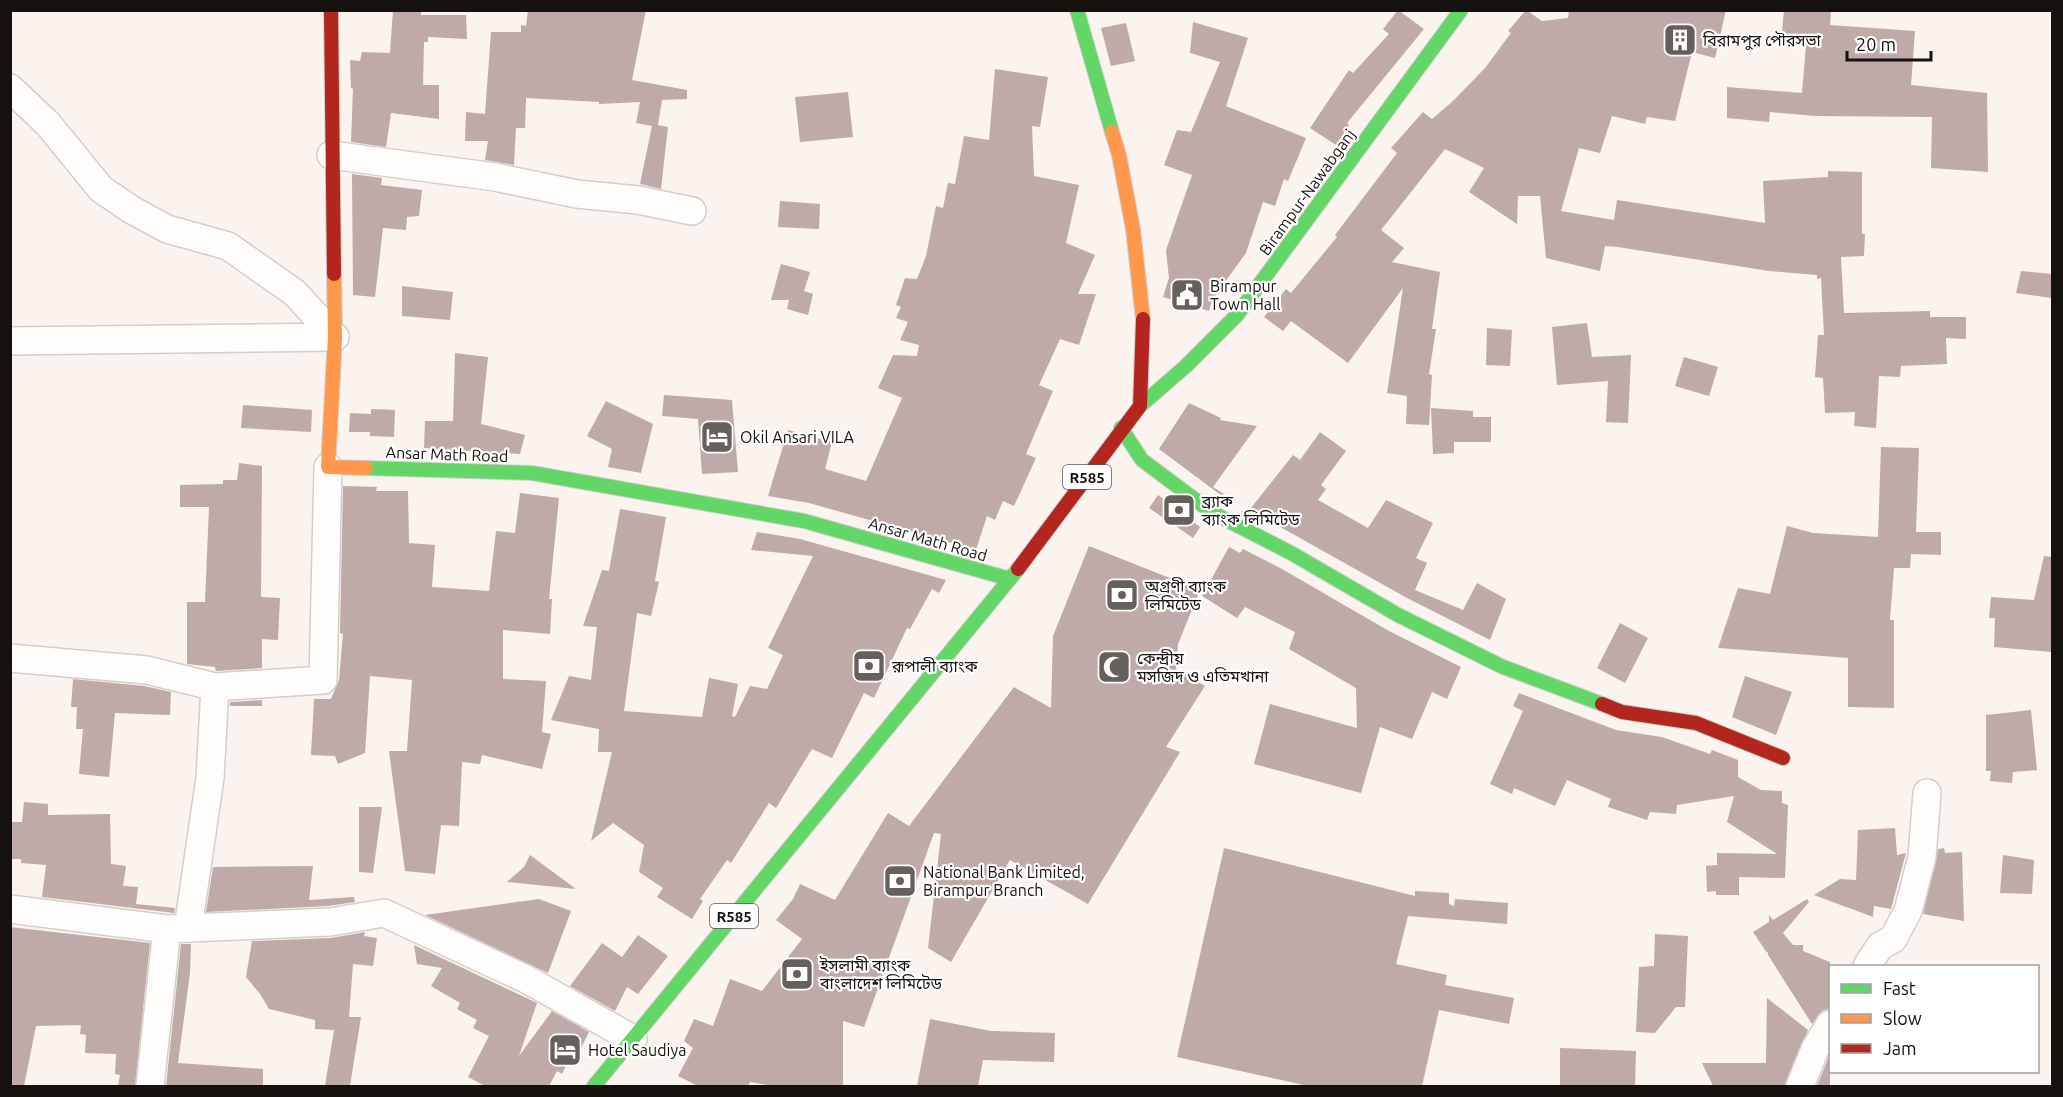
<svg xmlns="http://www.w3.org/2000/svg" width="2063" height="1097" font-family="Ubuntu,'Noto Sans Bengali',sans-serif">
<rect width="100%" height="100%" fill="#faf3ee"/>
<path fill="#bfaaa7" d="M393 10H421V15H466L467 39 428 37V42H424L423 85H439V119L391 113 386 147 351 142 353 89 351 88 350 60 360 61 362 52 390 53Z
M528 10H646L632 80 687 90V99L662 100 658 125 668 127 661 189 640 184 652 126 636 123 640 102 599 104V102L526 98 525 128H516L514 165 485 160 488 141H465L466 112 485 114 491 32H521V25L526 26Z
M1398 10 1424 29 1347 123 1349 125 1336 145 1310 128 1349 70 1353 73 1389 34 1383 29Z
M1526 10 1542 21 1568 18 1569 10H1726L1715 58 1692 52 1675 121 1647 117 1645 124 1612 116 1600 153 1579 148 1561 211 1614 220 1617 200 1765 223 1763 181 1828 177V171L1862 172V234H1865L1864 256 1841 257 1844 313 1930 311V317H1966V339L1946 338 1947 364 1901 366 1900 377 1879 376 1876 428 1854 426 1855 412 1825 413 1823 378 1815 377 1818 335H1824L1821 278 1817 279V275L1769 271 1618 247 1605 246 1600 271 1546 258 1540 196H1518L1517 224 1469 192 1484 168 1445 149 1381 230 1404 248 1392 262 1440 272 1432 329H1436L1429 374 1432 375 1429 425 1406 424 1407 396 1387 393 1403 288 1348 363 1291 321 1283 331 1264 317 1286 289 1291 293 1337 237 1335 235 1397 153 1391 148 1423 112 1432 119 1453 101 1485 68 1511 33 1508 31Z
M1784 10H1831L1830 25 1915 31 1911 85 1987 93 1988 172 1931 168 1932 117 1815 116 1770 112 1769 122 1727 118V87L1802 93 1806 45 1781 43Z
M1193 22 1248 38 1226 106 1306 138 1288 181 1284 179 1275 206 1263 202 1246 253 1212 300 1209 311 1163 297 1169 278 1166 250 1192 175 1164 165 1177 130 1191 132 1220 62 1190 53Z
M1126 23 1135 61 1111 66 1101 28Z
M995 69 1048 77 1040 127 1032 126 1034 176 1079 185 1066 243 1095 255 1078 294H1096L1079 345 1060 339 1039 385 1053 391 1026 454 1036 458 1014 506 1003 501 995 520 987 516 976 550 809 503 768 496 788 430 832 442 825 469 866 481 902 398 878 388 893 355 917 356 919 345 900 340 908 322 896 318 901 307 896 305 905 278 917 279 926 256 936 206 943 208 948 183 955 184 964 136 989 140Z
M848 92 853 137 800 142 795 97Z
M352 174 382 178 381 185 422 190 419 216 407 217 406 230 383 228 375 297 353 295Z
M780 201 820 204 819 229 778 227Z
M781 264 810 272 804 291 813 294 808 315 787 309 789 300H771Z
M2021 271 2052 274V298L2016 293Z
M402 286 453 292 450 320 402 316Z
M1587 323 1592 357 1631 355 1628 423 1606 422 1608 381 1557 385 1552 327Z
M1487 328 1512 330 1510 366 1486 365Z
M455 353 488 357 481 424 525 435 520 454 424 448 425 421H453Z
M1684 357 1718 367 1709 396 1675 386Z
M664 395 732 400 738 472 702 474 698 419 662 416Z
M606 401 653 424 641 473 608 467 612 449 587 436Z
M1189 403 1221 418 1220 420 1257 426 1213 487 1224 494 1222 496 1159 449Z
M243 405 312 410 311 432 241 428Z
M1431 408 1473 411V417H1491V442H1454V453L1433 454Z
M371 409 395 410 394 437 370 436V432H349L350 413 371 414Z
M1320 432 1346 451 1321 485 1326 489 1318 500 1368 528 1386 500 1433 523 1416 558 1427 563 1415 590 1463 610 1477 583 1506 599 1490 640 1407 598 1264 518 1251 508 1293 455 1300 460Z
M1881 447 1919 448 1916 532H1941V555L1911 554 1910 568H1894L1890 620H1894V708L1848 707V658L1718 648 1738 588 1770 594 1787 526 1813 533 1878 537Z
M239 463 262 466 261 597 280 598 278 640 262 639V668L216 671 215 667 187 664V602H205L209 507H180V485L223 484V480H237Z
M343 486 377 487 376 491H408L409 543 435 545 432 587 489 591 496 531 515 533 520 493 559 498 549 599H552L550 634 503 630V679L546 681 542 732 551 734 542 769 482 755 480 764 462 762 459 826 441 825 435 874 405 871 389 751H407L412 680 370 676 365 753 338 764 335 756 311 755 314 699H331L339 680 343 634 340 633Z
M1158 495 1200 527 1193 538 1149 508Z
M620 509 666 517 655 581 659 582 651 616 637 613 624 711 702 717 709 678 738 684 732 716 735 717 750 686 767 689 783 655 768 648 813 556 751 550 757 532 800 539 946 580 939 593 932 589 910 629 907 628 874 698 864 693 832 758 812 749 776 808 769 803 731 863 727 860 700 899 703 901 692 919 657 897 663 888 639 872 644 845 613 823 591 841 612 752H598L599 729 551 720 569 676 591 680 597 627 583 626 602 570 609 571Z
M1089 546 1200 590 1178 644 1176 669 1205 686 1166 747 1180 752 1088 904 1010 860 951 962 928 948 941 834 934 833 864 1027 843 1021V1086H772L750 1082 748 1086H698L678 1076 693 1048 684 1041 694 1019 713 1026 730 979 762 991 802 939 776 920 793 899 800 884 835 900 888 813 909 826 1014 687 1051 708 1053 636Z
M1229 547 1240 553 1243 549 1282 569 1389 631 1461 667 1447 699 1432 692 1412 739 1380 727 1361 793 1254 764 1270 704 1357 728 1356 688 1289 649 1295 632 1245 607 1237 618 1202 596Z
M2044 556 2052 557V652L1994 647 1995 618H1989L1991 597 2034 600Z
M1620 623 1648 638 1625 683 1597 668Z
M1745 676 1792 692 1776 735 1732 717Z
M73 679 144 686 171 692 170 715 115 713 109 777 79 774 83 729H76L77 707H71Z
M1519 693 1616 730 1662 737 1710 754 1712 750 1738 760V777L1761 790 1782 791V803L1788 805 1785 878 1739 877V895H1716V891L1707 892 1706 866 1717 865V853L1777 854 1727 822 1734 796 1677 805 1676 814 1650 812 1647 820 1608 807 1611 799 1567 780 1555 806 1514 788 1512 794 1490 784 1523 711 1513 706Z
M262 700V706H230V702Z
M2031 710 2037 770 2013 772 2012 783 1990 781 1991 771H1986V715Z
M24 802 48 804V815L110 814 111 864 126 866 123 886 138 887 136 904 175 908 174 913 42 897 46 865 21 863V859H10V822H22Z
M359 807H382L373 873 359 872Z
M1895 828 1897 855 1906 853 1891 909 1874 906 1873 917 1814 895 1840 879 1856 880 1858 830Z
M1224 848 1415 896V891L1449 893V904L1454 906 1455 899 1508 903 1507 924 1408 916 1396 964 1447 975 1445 985 1514 998 1509 1024 1439 1010 1422 1086H1308L1177 1057Z
M1944 848 1945 853 1962 852 1964 921 1923 914 1938 849Z
M530 855 576 889 507 882 524 867Z
M2003 855 2034 860 2032 894 2000 893Z
M313 866 309 900 354 897 355 902 328 906 206 912 213 867Z
M539 899 571 911 548 973 425 915Z
M1807 899 1809 902 1783 933 1793 945H1803V951L1830 962V1008L1822 1011 1812 1024 1768 955V951L1767 953 1753 932 1769 922V915L1773 920Z
M10 927 150 943 135 1086H118L120 1075 115 1074 116 1054 85 1053 86 1035 80 1034 81 1025 36 1026 24 1086H10Z
M365 932 364 936 377 938 373 966 353 964 349 1017H361L350 1086H325L334 1030 315 1029V1020L269 1009 260 994 246 977 252 941 331 938Z
M1655 934 1688 936 1685 1007H1676L1655 1033 1636 1032 1639 967 1654 966Z
M638 935 668 956 638 994 627 987 615 1011 570 986 602 943 622 957Z
M181 944H191L190 973 178 1063 263 1069V1086H166Z
M414 945 537 1003 519 1056 552 1011 589 1032 581 1048 576 1045 562 1074 557 1071 549 1086H485L468 1077 489 1036 473 1028 477 1020 457 1009 460 1003 431 986 442 968 417 964Z
M1767 998 1808 1030 1785 1086H1713L1702 1063H1766Z
M930 1019 991 1031 1055 1033 1054 1062 983 1060 978 1086H917Z
M1560 1048 1636 1051 1635 1086H1560Z
M1830 1054V1086H1817L1829 1056Z"/>
<g fill="none" stroke-linecap="round" stroke-linejoin="round">
<g stroke="#d4cecb" stroke-width="30">
<path id="street" d="M10 88 48 124 101 189 132 210 167 229 228 246 295 293 335 337
M331 155 495 177 577 194 638 200 692 211
M10 341 335 337
M10 658 147 670 215 687
M10 909 167 929 330 922 384 913 526 979 633 1039
M188 928 210 778 215 687 323 680 328 467
M1867 966 1880 946 1893 939 1908 911 1922 857 1927 793
M150 1086 167 929
M1800 1086 1815 1049 1830 1024"/>
</g>
<g stroke="#d4cecb" stroke-width="16">
<path id="fast" d="M1077 10 1112 132
M1140 406 1186 366 1237 315 1461 10
M1121 428 1142 460 1213 513 1291 553 1398 615 1503 667 1602 704
M366 468 532 473 804 521 1010 579
M594 1086 1018 569"/>
</g>
<g stroke="#d4cecb" stroke-width="16">
<path id="slow" d="M1112 132 1119 155 1133 229 1143 319
M334 274 335 337 328 467 366 468"/>
</g>
<g stroke="#d4cecb" stroke-width="16">
<path id="jam" d="M331 10 334 274
M1018 569 1140 406 1143 319
M1602 704 1622 712 1696 723 1783 758"/>
</g>
<use href="#street" stroke="#fefdfc" stroke-width="27"/>
<use href="#fast" stroke="#63d668" stroke-width="14"/>
<use href="#slow" stroke="#ff974d" stroke-width="14"/>
<use href="#jam" stroke="#b3261e" stroke-width="14"/>
</g>
<defs>
<g id="building-square" transform="scale(1.725)"><rect x="-9" y="-9" width="18" height="18" rx="4" fill="#65605c" stroke="#fff"/><path d="M-4-6H4V6H1V3H-1V6H-4ZM-2.5-4.3h1.7v1.8h-1.7ZM.8-4.3h1.7v1.8H.8ZM-2.5-1h1.7V.8h-1.7ZM.8-1h1.7V.8H.8Z" fill="#fff"/></g>
<g id="civic-square" transform="scale(1.725)"><rect x="-9" y="-9" width="18" height="18" rx="4" fill="#65605c" stroke="#fff"/><path d="M-.6-6.5H3V-4.5H.6V-3L4-1V1h2V6H-6V1h2V-1L-.6-3ZM-1.2 2.5V6h2.4V2.5Z" fill="#fff"/></g>
<g id="hotel-square" transform="scale(1.725)"><rect x="-9" y="-9" width="18" height="18" rx="4" fill="#65605c" stroke="#fff"/><path d="M-6-4.5h1.5V1H6V5H4.5V3h-9V5H-6ZM-4 0a1.8 1.8 0 1 1 3.6 0ZM.5 0V-2.5h3Q6-2.5 6 0Z" fill="#fff"/></g>
<g id="bank-square" transform="scale(1.725)"><rect x="-9" y="-9" width="18" height="18" rx="4" fill="#65605c" stroke="#fff"/><path d="M-6-4H6V4H-6ZM0-2.3a2.3 2.3 0 1 0 0 4.6a2.3 2.3 0 1 0 0-4.6Z" fill="#fff"/></g>
<g id="mosque-square" transform="scale(1.725)"><rect x="-9" y="-9" width="18" height="18" rx="4" fill="#65605c" stroke="#fff"/><path d="M3.5-4.9A6 6 0 1 0 3.5 4.9A5 5 0 1 1 3.5-4.9Z" fill="#fff"/></g>
</defs>
<g fill-rule="evenodd">
<use href="#building-square" x="1680" y="40"/>
<use href="#civic-square" x="1187" y="295"/>
<use href="#hotel-square" x="717" y="437"/>
<use href="#bank-square" x="1179" y="510"/>
<use href="#bank-square" x="1122" y="595"/>
<use href="#bank-square" x="869" y="666"/>
<use href="#mosque-square" x="1114" y="667"/>
<use href="#bank-square" x="900" y="881"/>
<use href="#bank-square" x="797" y="974"/>
<use href="#hotel-square" x="565" y="1050"/>
</g>
<g text-anchor="middle" dominant-baseline="central" stroke-width="4.5" stroke-linejoin="round" paint-order="stroke">
<g fill="#fff" stroke="#5b5856" stroke-width="1.5">
<rect x="1063" y="465" width="48" height="24" rx="4.5"/>
<rect x="710" y="904" width="48" height="24" rx="4.5"/>
</g>
<g font-size="15" font-weight="bold" fill="#15110e">
<text x="1087" y="477">R585</text>
<text x="734" y="916">R585</text>
</g>
<g font-size="16" fill="#15110e" stroke="#fff" text-anchor="start">
<text x="1703" y="40">বিরামপুর পৌরসভা</text>
<text x="1210" y="286">Birampur<tspan x="1210" dy="18">Town Hall</tspan></text>
<text x="740" y="437">Okil Ansari VILA</text>
<text x="1202" y="501">ব্র্যাক<tspan x="1202" dy="18">ব্যাংক লিমিটেড</tspan></text>
<text x="1145" y="586">অগ্রণী ব্যাংক<tspan x="1145" dy="18">লিমিটেড</tspan></text>
<text x="1137" y="658">কেন্দ্রীয়<tspan x="1137" dy="18">মসজিদ ও এতিমখানা</tspan></text>
<text x="892" y="666">রূপালী ব্যাংক</text>
<text x="923" y="872">National Bank Limited,<tspan x="923" dy="18">Birampur Branch</tspan></text>
<text x="820" y="965">ইসলামী ব্যাংক<tspan x="820" dy="18">বাংলাদেশ লিমিটেড</tspan></text>
<text x="588" y="1050">Hotel Saudiya</text>
</g>
<g font-size="16" fill="#15110e" stroke="#fff">
<text transform="translate(1307 192) rotate(-54)">Birampur-Nawabganj</text>
<text transform="translate(447 454) rotate(2)">Ansar Math Road</text>
<text transform="translate(928 539) rotate(16)">Ansar Math Road</text>
</g>
</g>
<rect width="2063" height="1097" fill="none" stroke="#15110e" stroke-width="24"/>
<rect x="1829" y="965" width="210" height="108" fill="#ffffff" stroke="#a1a09f" stroke-width="1.5"/>
<rect x="1841" y="984" width="30" height="9" fill="#63d668" stroke="#a1a09f" stroke-width="1.5"/>
<text x="1883" y="995" font-size="18" fill="#15110e">Fast</text>
<rect x="1841" y="1014" width="30" height="9" fill="#ff974d" stroke="#a1a09f" stroke-width="1.5"/>
<text x="1883" y="1025" font-size="18" fill="#15110e">Slow</text>
<rect x="1841" y="1044" width="30" height="9" fill="#b3261e" stroke="#a1a09f" stroke-width="1.5"/>
<text x="1883" y="1055" font-size="18" fill="#15110e">Jam</text>
<path d="M1847 51v9h84v-9" fill="none" stroke="#15110e" stroke-width="3"/>
<text x="1856" y="51" font-size="18" fill="#15110e" stroke="#ffffff" stroke-width="4.5" paint-order="stroke">20 m</text>
</svg>
